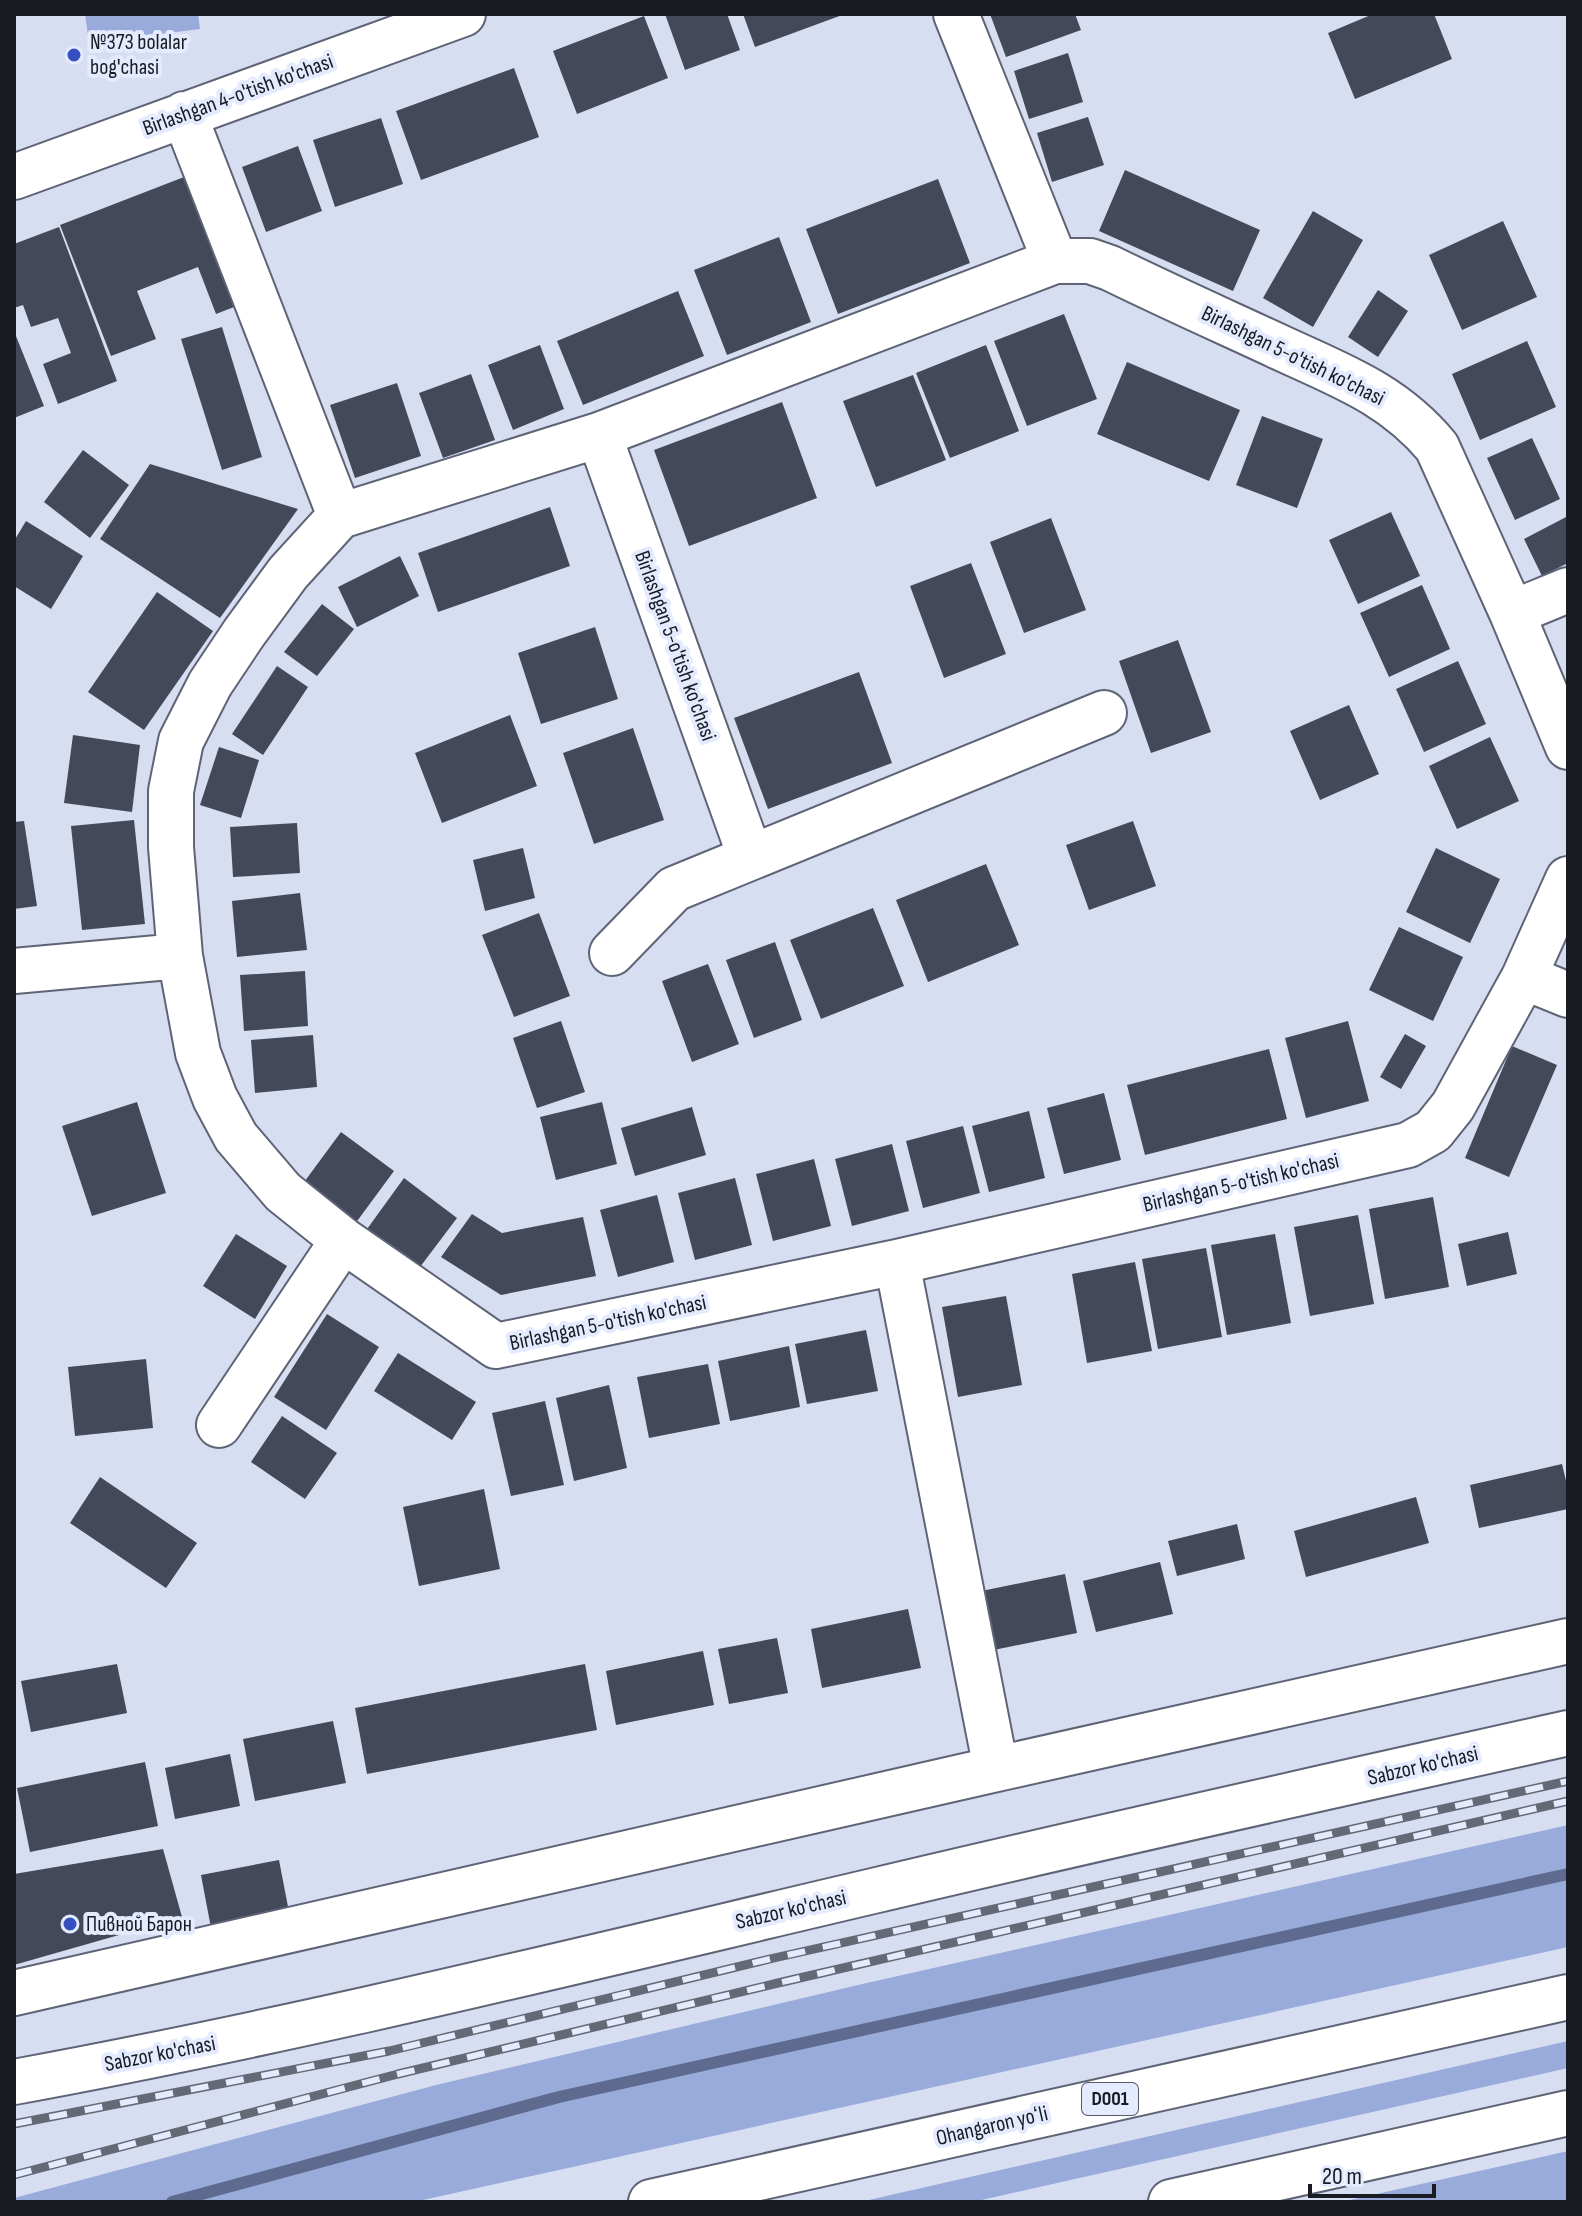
<svg xmlns="http://www.w3.org/2000/svg" width="1582" height="2216" font-family="'Sofia Sans Condensed',sans-serif">
<rect width="100%" height="100%" fill="#d7def2"/>
<path fill="#99abda" d="M85 14H198L200 29 89 43Z
M1568 1825V1947L414 2202H14V2198L436 2085 858 1985Z
M1568 2041V2068L973 2202H860Z
M1568 2151V2202H1341Z"/>
<g fill="none" stroke-linecap="round" stroke-linejoin="round">
<path stroke="#5e6b8f" stroke-width="12" d="M172 2202 559 2097 1568 1874"/>
</g>
<path fill="#434959" d="M665 14H727L740 50 685 70Z
M743 14H845L755 47Z
M990 14H1075L1081 30 1006 57Z
M1373 14H1434L1452 59 1355 99 1328 33Z
M644 16 668 78 577 114 553 51Z
M1068 53 1083 102 1029 119 1014 71Z
M514 68 539 137 421 180 396 111Z
M1088 117 1104 165 1052 182 1037 133Z
M381 118 403 184 335 207 313 140Z
M298 146 322 211 266 232 242 167Z
M1125 170 1260 230 1233 291 1099 231Z
M197 172 247 302 216 314 198 267 137 291 156 339 111 356 60 225Z
M938 179 970 263 838 314 806 229Z
M1313 211 1363 240 1313 327 1263 298Z
M1503 221 1537 297 1462 330 1429 255Z
M59 227 117 381 58 404 43 364 71 353 58 318 31 327 23 305 14 308V244Z
M779 237 811 322 727 355 694 270Z
M1378 290 1408 311 1378 357 1348 337Z
M678 291 704 356 583 405 557 341Z
M1064 314 1097 399 1027 426 994 341Z
M222 327 262 457 222 470 181 339Z
M14 331 44 406 14 418Z
M1527 341 1556 407 1480 440 1452 374Z
M540 345 564 409 513 430 488 365Z
M986 345 1019 431 950 458 916 373Z
M1127 362 1240 410 1209 481 1097 434Z
M471 374 495 440 443 458 419 393Z
M913 375 946 460 876 487 843 401Z
M397 383 421 456 355 478 330 405Z
M782 402 817 498 689 546 654 450Z
M1262 416 1323 439 1297 508 1236 485Z
M1532 438 1560 499 1515 520 1487 458Z
M83 450 129 485 90 538 44 502Z
M150 464 298 509 220 618 100 539Z
M550 507 570 566 438 612 418 553Z
M1391 512 1420 576 1358 604 1329 540Z
M1568 516V563L1542 576 1524 539Z
M1051 518 1086 610 1024 633 990 542Z
M26 521 83 556 51 609 14 586V541Z
M400 556 419 596 357 627 338 587Z
M971 563 1006 654 944 678 910 586Z
M1422 585 1450 649 1389 677 1360 613Z
M157 592 213 631 144 730 88 692Z
M322 604 354 629 317 676 284 652Z
M595 627 618 699 541 724 518 653Z
M1178 640 1211 732 1151 753 1119 661Z
M1458 661 1486 724 1424 752 1396 689Z
M277 666 308 687 263 755 232 734Z
M859 672 892 763 768 809 734 718Z
M1349 705 1379 774 1320 800 1290 731Z
M510 715 537 786 442 823 415 753Z
M633 728 664 820 594 844 563 753Z
M73 735 140 745 132 812 64 803Z
M1490 737 1519 801 1457 829 1429 766Z
M219 747 259 760 241 818 200 805Z
M134 820 145 924 82 930 71 826Z
M24 821 37 906 14 909V822Z
M1133 821 1156 886 1089 910 1066 845Z
M297 823 300 873 233 877 230 827Z
M523 848 535 898 485 911 473 860Z
M1436 848 1500 879 1470 943 1406 912Z
M986 864 1019 945 928 982 896 900Z
M300 893 307 950 237 957 232 901Z
M873 908 904 986 821 1019 790 940Z
M539 913 570 996 514 1017 482 935Z
M1399 927 1463 957 1433 1021 1369 990Z
M775 942 802 1020 754 1038 726 960Z
M708 964 739 1044 692 1062 662 981Z
M305 971 308 1026 244 1031 240 975Z
M561 1021 585 1092 537 1108 513 1038Z
M1348 1021 1369 1101 1306 1118 1285 1038Z
M1405 1034 1426 1046 1401 1089 1380 1077Z
M313 1035 317 1087 255 1093 251 1040Z
M1512 1046 1557 1065 1509 1177 1465 1158Z
M1269 1049 1287 1119 1145 1155 1127 1085Z
M1104 1093 1121 1160 1064 1174 1047 1108Z
M137 1102 166 1193 92 1216 62 1126Z
M602 1102 617 1164 556 1180 540 1117Z
M692 1107 706 1155 635 1176 621 1128Z
M1029 1111 1045 1178 989 1192 972 1126Z
M963 1126 980 1193 923 1208 906 1141Z
M341 1132 394 1171 352 1228 299 1189Z
M892 1144 909 1211 852 1226 835 1159Z
M814 1159 831 1226 773 1241 756 1174Z
M404 1178 457 1218 414 1275 362 1236Z
M735 1178 752 1245 695 1260 678 1193Z
M657 1195 674 1262 618 1277 600 1210Z
M1433 1197 1449 1287 1385 1299 1369 1209Z
M472 1214 502 1233 583 1217 596 1276 501 1295 441 1257Z
M1358 1215 1374 1304 1310 1316 1294 1227Z
M1508 1232 1517 1274 1467 1286 1458 1244Z
M236 1234 287 1266 255 1319 203 1286Z
M1275 1234 1291 1323 1227 1335 1211 1245Z
M1206 1248 1222 1337 1158 1349 1142 1259Z
M1135 1262 1152 1351 1087 1363 1072 1274Z
M1006 1296 1022 1385 958 1397 942 1307Z
M327 1314 379 1347 326 1430 274 1397Z
M866 1330 878 1391 807 1404 795 1344Z
M789 1346 800 1407 730 1421 718 1361Z
M398 1353 476 1402 452 1440 374 1391Z
M146 1359 153 1428 75 1436 68 1367Z
M708 1364 720 1424 649 1438 637 1377Z
M609 1385 627 1468 574 1481 556 1398Z
M545 1401 564 1485 511 1496 492 1413Z
M282 1416 337 1453 305 1499 251 1462Z
M1562 1464 1568 1489V1509L1479 1528 1470 1485Z
M100 1477 197 1543 166 1588 70 1523Z
M484 1489 500 1569 419 1586 403 1507Z
M1416 1497 1429 1543 1306 1577 1294 1531Z
M1237 1524 1245 1559 1177 1576 1168 1541Z
M1160 1562 1173 1614 1096 1632 1083 1581Z
M1065 1574 1077 1633 979 1653 967 1594Z
M908 1609 921 1668 822 1688 811 1629Z
M777 1638 788 1693 729 1704 718 1649Z
M703 1651 714 1705 616 1725 606 1671Z
M117 1664 127 1713 31 1732 21 1681Z
M585 1664 597 1730 367 1774 355 1708Z
M333 1721 346 1783 255 1801 243 1739Z
M230 1754 240 1806 175 1819 165 1768Z
M145 1762 158 1826 30 1852 17 1788Z
M163 1849 182 1917 14 1965V1874Z
M279 1860 289 1912 211 1928 201 1875Z"/>
<g fill="none" stroke-linecap="round" stroke-linejoin="round">
<g stroke="#5e6475" stroke-width="48">
<path id="street" d="M956 14 1055 261
M184 114 340 516
M14 177 463 14
M599 435 750 856
M1512 613 1568 590
M1568 747 1512 613 1437 447C1392 393 1339 375 1277 346 1221 320 1165 295 1110 268L1090 261H1055L599 435 340 516 288 573 244 633 210 684 181 741 171 791V847L180 956 198 1053 215 1098 236 1137 283 1192 343 1240 496 1346 897 1262 1408 1145 1433 1131 1453 1106 1524 977 1568 879
M612 953 674 889 1104 713
M14 971 180 956
M1524 977 1568 995
M897 1262 996 1769
M219 1425 343 1240
M14 1993 961 1777 1568 1641"/>
</g>
<g stroke="#5e6475" stroke-width="48">
<path id="secondary" d="M14 2082C303 2029 588 1958 873 1891 1104 1836 1336 1785 1568 1733"/>
</g>
<g stroke="#5e6475" stroke-width="48">
<path id="highway" d="M651 2202 1568 1997
M1171 2202 1568 2113"/>
</g>
<use href="#street" stroke="#fff" stroke-width="44"/>
<use href="#secondary" stroke="#fff" stroke-width="44"/>
<use href="#highway" stroke="#fff" stroke-width="44"/>
<g stroke="#656976" stroke-width="9">
<path id="rail" d="M14 2124 389 2051 774 1958 1568 1781
M14 2175 398 2074 778 1983 1568 1801"/>
</g>
<use href="#rail" stroke="#e4ebff" stroke-width="6" stroke-dasharray="18" stroke-linecap="butt"/>
</g>
<g fill="#354fc1" stroke="#e4ebff" stroke-width="3">
<circle cx="74" cy="55" r="8"/>
<circle cx="70" cy="1924" r="8"/>
</g>
<g text-anchor="middle" dominant-baseline="central" stroke-width="8" stroke-linejoin="round" paint-order="stroke">
<rect fill="#e4ebff" stroke="#565964" stroke-width="2" x="1082" y="2083" width="56" height="32" rx="6"/>
<g font-size="20" font-weight="bold" fill="#191b22">
<text x="1110" y="2099">D001</text>
</g>
<g font-size="22" fill="#191b22" stroke="#e4ebff" text-anchor="start">
<text x="90" y="42">№373 bolalar<tspan x="90" dy="25">bog'chasi</tspan></text>
<text x="86" y="1924">Пивной Барон</text>
</g>
<g font-size="22" fill="#191b22" stroke="#e4ebff">
<text transform="translate(238 95) rotate(-20)">Birlashgan 4-o'tish ko'chasi</text>
<text transform="translate(1293 356) rotate(26)">Birlashgan 5-o'tish ko'chasi</text>
<text transform="translate(675 646) rotate(70)">Birlashgan 5-o'tish ko'chasi</text>
<text transform="translate(1241 1183) rotate(-13)">Birlashgan 5-o'tish ko'chasi</text>
<text transform="translate(608 1323) rotate(-12)">Birlashgan 5-o'tish ko'chasi</text>
<text transform="translate(1423 1766) rotate(-13)">Sabzor ko'chasi</text>
<text transform="translate(791 1910) rotate(-13)">Sabzor ko'chasi</text>
<text transform="translate(160 2054) rotate(-11)">Sabzor ko'chasi</text>
<text transform="translate(992 2126) rotate(-13)">Ohangaron yoʻli</text>
</g>
</g>
<rect width="1582" height="2216" fill="none" stroke="#191b22" stroke-width="32"/>
<path d="M1310 2184v12h124v-12" fill="none" stroke="#191b22" stroke-width="4"/>
<text x="1322" y="2184" font-size="24" fill="#191b22" stroke="#e4ebff" stroke-width="6" paint-order="stroke">20 m</text>
</svg>
